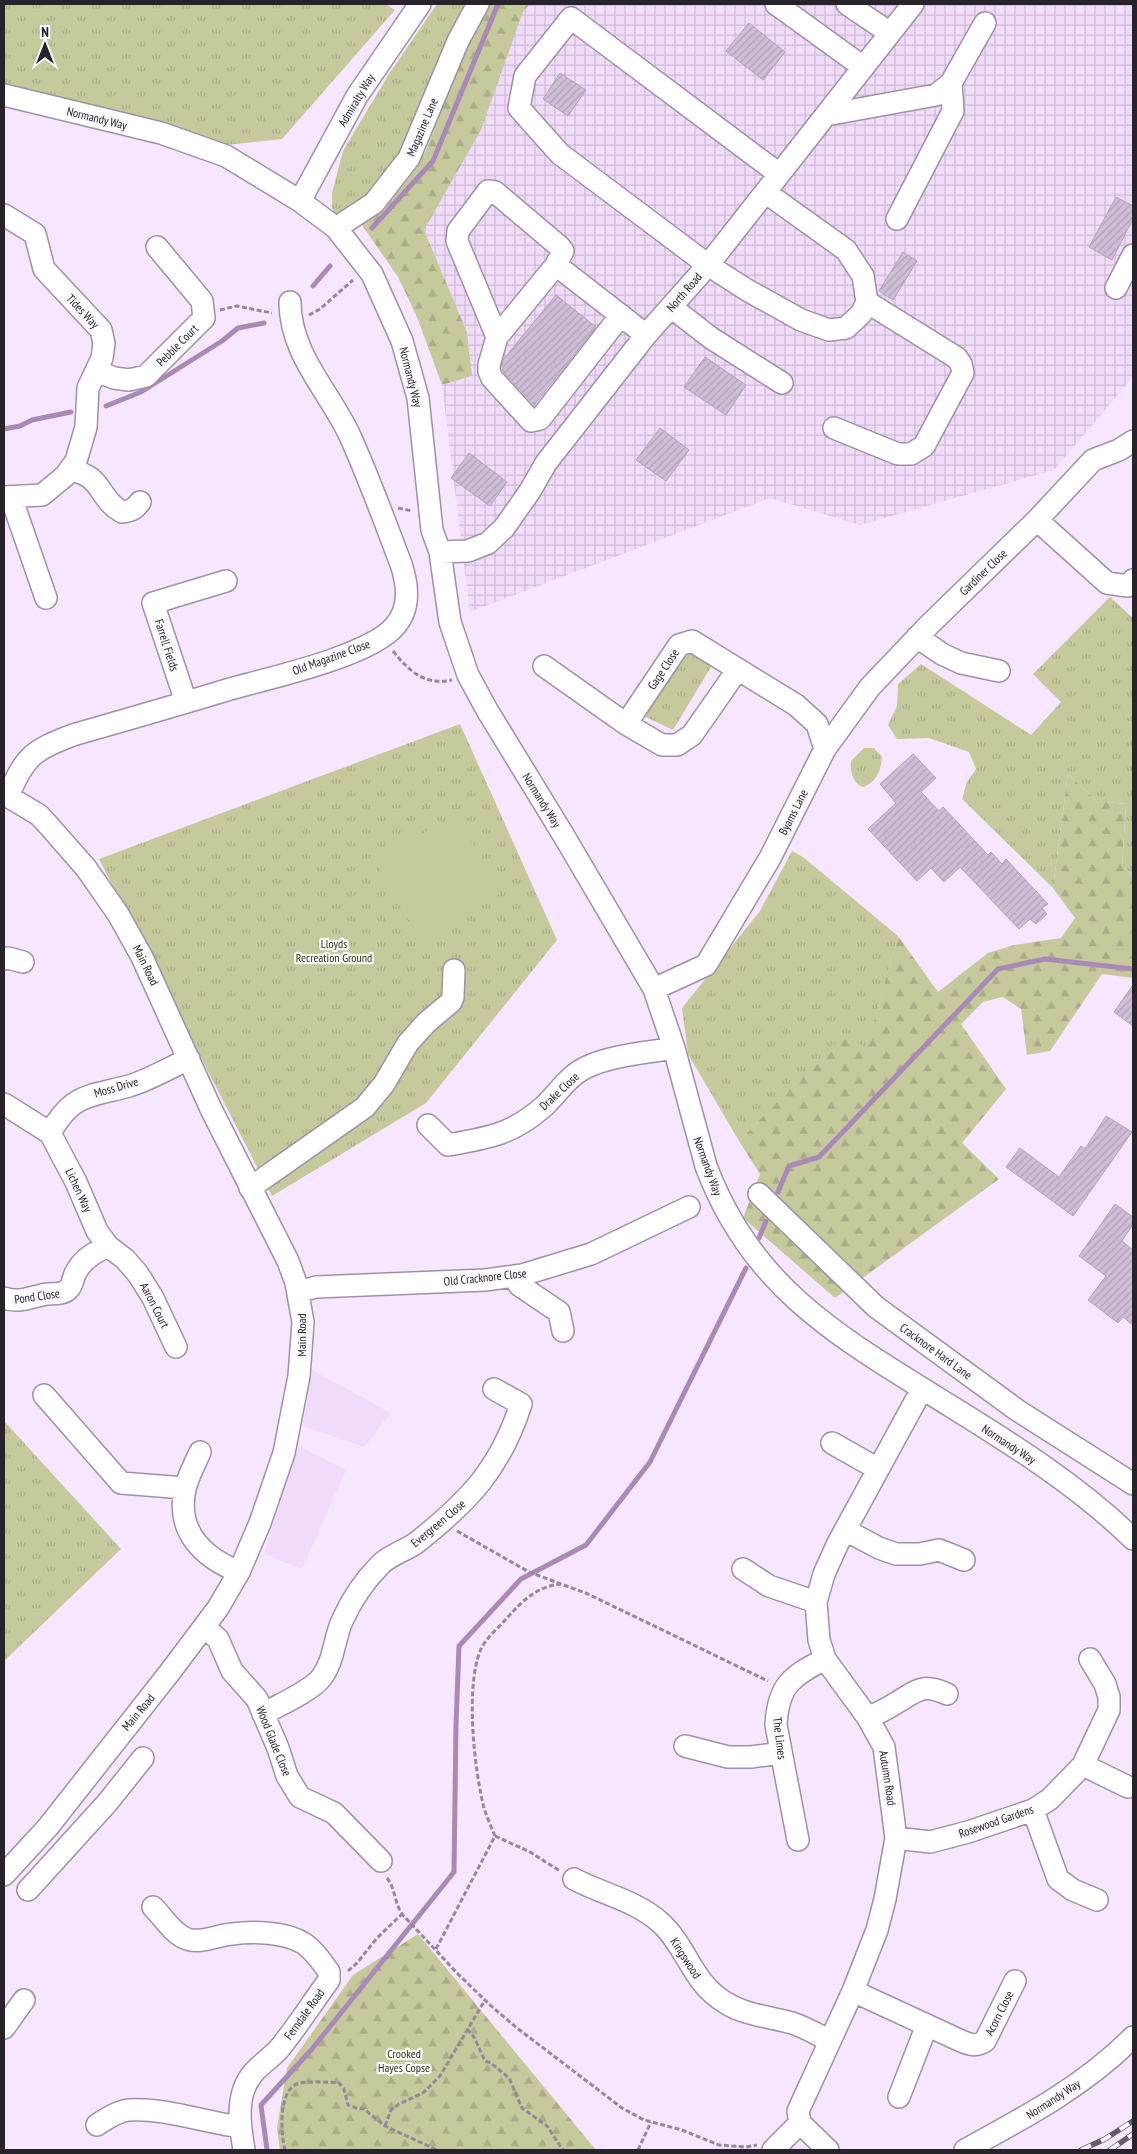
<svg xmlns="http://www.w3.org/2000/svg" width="1137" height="2154" font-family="'PT Sans Narrow',sans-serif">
<defs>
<pattern id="industrial-grid" width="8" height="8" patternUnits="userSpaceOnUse" patternTransform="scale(1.25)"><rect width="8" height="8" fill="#f1dbfb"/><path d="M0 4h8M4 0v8" fill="none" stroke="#cfbcd7"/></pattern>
<pattern id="grass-tufts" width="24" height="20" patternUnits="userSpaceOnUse" patternTransform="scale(1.25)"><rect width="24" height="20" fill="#c5c99c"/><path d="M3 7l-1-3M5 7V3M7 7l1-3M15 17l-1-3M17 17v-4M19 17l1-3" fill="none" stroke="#a9ac87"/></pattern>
<pattern id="forest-firs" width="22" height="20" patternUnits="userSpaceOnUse" patternTransform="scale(1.25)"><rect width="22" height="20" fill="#c5c99c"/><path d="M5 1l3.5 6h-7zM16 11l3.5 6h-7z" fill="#a9ac87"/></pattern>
<pattern id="building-hatch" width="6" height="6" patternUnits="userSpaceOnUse" patternTransform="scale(1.25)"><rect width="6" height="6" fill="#cebed6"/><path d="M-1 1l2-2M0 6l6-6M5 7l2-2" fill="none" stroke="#b1a3b8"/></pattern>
</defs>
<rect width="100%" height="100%" fill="#f7e6ff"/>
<path fill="#f1dbfb" d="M312 1370 391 1413 364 1447 303 1426Z
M299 1446 346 1470 302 1569 264 1554Z"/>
<path fill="url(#industrial-grid)" d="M530 4H1133V377L1054 470 860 525 770 498 470 612 442 385 472 376 467 332 424 230 481 130 523 12Z"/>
<path fill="url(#grass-tufts)" d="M4 4H386L395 10 282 139 227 145 4 87Z
M437 4H471L406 146 368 199 336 218 332 208V193L343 151 389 74Z
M1110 597 1133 618V875L1122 867 1126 804 1096 801 1068 773 1053 888 962 799 967 782 976 769 969 752 929 738 897 739 888 725 897 706 898 684 921 664 1031 735 1061 702 1033 674Z
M687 650 714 662 673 730 644 716Z
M460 724 557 940 426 1103 272 1196 99 859Z
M864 748H874L882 757C881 770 877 782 863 787 853 784 850 771 851 761Z
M792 851 803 857 898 936 866 1050 845 1034 739 1141 688 1054 682 1008 760 911Z
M4 1421 121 1549 4 1661Z"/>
<path fill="url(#forest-firs)" d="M487 4H530L523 12 481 130 424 230 467 332 472 376 442 385 417 317 398 277 362 225 388 200 425 153 450 88Z
M1068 773 1096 801 1126 804 1122 867 1133 875V978L1102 974 1050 1051 1027 1055 1021 1009 1003 997 983 1002 961 1024 1006 1089 962 1143 999 1179 835 1298 743 1218 760 1174 739 1141 845 1033 866 1049 898 936 938 992 988 953 1014 945 1061 938 1075 918 1053 888Z
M418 1934 596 2150H280L277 2128 287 2068 353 1975Z"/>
<path fill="#c5c99c" d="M457 815 500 894 419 939 375 859Z"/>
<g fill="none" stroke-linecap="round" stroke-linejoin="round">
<path stroke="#a98ab7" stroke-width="5" d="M372 228 433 161 498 4
M313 286 330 266
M106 406 141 392 222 341 238 328 264 323
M4 429 20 426 32 420 71 412
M778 1192 789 1166 819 1157 998 969 1045 959 1133 969
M759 1238 766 1221
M267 2150 261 2105 312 2049 454 1872 456 1725 459 1646 521 1579 586 1545 650 1462 746 1268"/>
</g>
<path fill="url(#building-hatch)" stroke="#b3a3ba" d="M749 23 785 52 763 80 726 51Z
M560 73 586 90 568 116 543 99Z
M1116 197 1133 206V219L1112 260 1089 247Z
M903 252 917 261 893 300 879 291Z
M556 295 596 327 534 405 503 371 502 367 503 360Z
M705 357 746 385 726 415 684 387Z
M660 428 689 450 666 481 636 460Z
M469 453 507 482 490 506 451 478Z
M913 754 936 778 921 792 939 811 943 807 988 855 991 852 1002 864 1006 859 1048 904 1042 908 1047 914 1036 924 1030 919 1019 929 960 867 944 882 931 868 917 881 868 829 896 803 880 784Z
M1133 985V1026L1114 1012Z
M1106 1116 1132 1132 1073 1216 1006 1167 1020 1148 1059 1177 1081 1146 1085 1149Z
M1115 1204 1133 1217V1224L1122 1241 1133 1250V1325L1123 1317 1118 1323 1088 1300 1106 1276 1079 1256Z"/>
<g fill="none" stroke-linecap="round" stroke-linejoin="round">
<g stroke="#a090a7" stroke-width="24">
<path id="minor" d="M776 4 863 67
M847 4 890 33
M4 95 161 133 226 156 300 201 336 228 372 274 402 341 418 398 432 530 440 552 450 622 468 675 487 710 564 836 654 989 674 1048 706 1166C753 1292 845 1340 952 1407 1015 1446 1080 1487 1133 1539
M826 115 936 95 951 83 985 23
M779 174 571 18 525 76 519 108 560 154 708 265 747 290 801 320 829 330 846 328 861 314 867 302
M765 192 846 250 863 276 867 302 957 358 961 364 963 373 924 446 911 454H898L834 428
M300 201 357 96 420 4
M4 215 35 234 44 269 101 330 104 343 102 358 88 388 86 427 76 461 65 476 42 495 4 497
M897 219 953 111 951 83
M336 228 374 203 409 158 458 41 478 4
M556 265 563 251 560 247 495 192 488 191 458 231 457 241 497 337 556 265 646 335
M1116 288 1133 255
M671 307 711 338 782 383
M497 337 489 365V371L492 378 531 421 540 419 621 315
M97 371 114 378 129 380 146 376 204 318 202 301 157 247
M70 470C104 476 97 498 122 512 131 511 135 509 140 502
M11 497 46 598
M1037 520 1107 583 1128 586 1133 580
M440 552 468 551 488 543 504 528 530 491 546 463 646 335 708 265 913 4
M917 637 942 654 961 663 999 671
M544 666 626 724 662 745H677L692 735 738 669
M186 702 153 603 226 581
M626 724 679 645 692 641 796 705 817 724 825 749
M4 794 39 815 50 827 86 868 118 914 142 957 211 1109 288 1261 296 1283 303 1322 299 1376 284 1453 260 1523 239 1572 218 1608 170 1672 48 1827 4 1875
M8 796C26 756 31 751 73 735 125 720 178 705 230 689 270 678 370 656 395 626 411 608 408 585 401 564 385 522 369 478 350 436 329 391 290 354 290 302
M4 959 8 958 23 962
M654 989 706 965 770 858 825 749 870 687 930 624 1037 520 1093 460 1119 450 1133 441
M4 1104 50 1133C73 1093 88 1097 129 1086 149 1080 169 1068 189 1059
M428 1125 448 1145C487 1138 511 1135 542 1108 558 1094 567 1076 587 1067 613 1055 646 1053 674 1048
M50 1133 76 1182 97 1231 108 1246 125 1259 138 1274 153 1298 176 1347
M250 1188 365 1107 384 1084 408 1043 427 1022 451 1002 453 997 454 970
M759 1194 876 1307 1017 1410 1133 1484
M514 1276 519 1285 559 1312 563 1331
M298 1292 316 1287 485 1280 522 1275 591 1254 689 1207
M4 1298C18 1303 28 1298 42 1295 52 1292 63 1297 70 1287 73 1283 73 1277 76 1272 83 1259 94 1252 108 1246
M44 1395 121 1483 185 1488
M832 1443 878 1469
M200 1452C195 1464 188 1476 185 1489 176 1531 202 1557 239 1572
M845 1530 879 1548 896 1554H920L939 1550 964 1560
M743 1569 769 1586 816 1602
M205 1627 218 1639 232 1671 257 1699 278 1748 287 1776 300 1797 334 1813 381 1861
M263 1714C279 1705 311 1691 321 1678 334 1662 334 1639 342 1621 351 1601 365 1580 380 1565 389 1555 405 1551 416 1543 469 1501 500 1469 521 1404L494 1389
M868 1718C878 1713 887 1709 896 1703 918 1690 922 1683 947 1694
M685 1746 728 1757H751L781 1753
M1083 1765 1128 1787
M1033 1810 1058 1879 1073 1890 1097 1900
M896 1838 930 1842 968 1832 1033 1810 1050 1799 1083 1765 1109 1710V1697L1105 1684 1090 1659
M798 1840 776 1725C778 1685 792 1676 825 1659
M574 1879C602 1894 638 1901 662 1924 688 1949 692 1983 726 2003 745 2015 771 2017 792 2023 805 2027 818 2035 830 2041
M28 1890 107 1803 143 1758
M153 1907C163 1917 173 1934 187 1939 200 1944 218 1935 232 1934 253 1931 285 1932 303 1943 314 1950 322 1962 329 1972V1980C312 2003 297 2027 279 2049 266 2063 251 2069 244 2089 237 2108 241 2131 244 2150
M853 1991 959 2040C970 2045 976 2047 985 2041L1015 1981
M4 2028 24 2000
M899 2097 927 2025
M97 2125C106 2119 116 2112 128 2110 162 2107 207 2123 241 2127
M773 2150 800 2123
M828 2150 800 2123 798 2111 853 1991 877 1930 885 1899 896 1838 884 1747 868 1718 825 1659 819 1640 816 1602 824 1574 838 1543 922 1389
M965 2150C1024 2118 1086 2085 1133 2037"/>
</g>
<path stroke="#94899a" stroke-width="3" stroke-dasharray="5 2.5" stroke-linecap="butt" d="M220 310 237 306 272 313
M309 315 320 309 353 280
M398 508 412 511
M393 651C409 671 425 686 452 680
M457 1531 529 1572 588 1594 768 1681
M495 1836C491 1827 487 1817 484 1808 474 1769 465 1685 481 1649 486 1638 499 1627 508 1617 523 1600 538 1586 561 1584
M387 1878C396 1890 394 1902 402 1914L457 1973 490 2005 517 2028 622 2108 644 2120 682 2130 719 2145 746 2147 757 2145
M436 1949 495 1836 530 1852 560 1871
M348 1971 357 1963 377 1938 402 1914
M467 2029 474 2037 485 2061 491 2063 509 2078 522 2108 547 2126 563 2150
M385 2126 391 2110 399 2104 423 2093 440 2076 485 2000
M285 2150C281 2134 277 2088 300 2083 311 2081 327 2082 339 2083L344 2089 348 2105 356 2108 364 2109 385 2126 437 2150
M638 2150 651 2122"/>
<use href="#minor" stroke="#fff" stroke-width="21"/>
<g stroke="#655c69" stroke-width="5.5">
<path id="rail" d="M1081 2150 1105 2139 1133 2121
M1110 2150 1133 2134"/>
</g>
<use href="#rail" stroke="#fcf9fe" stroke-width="4" stroke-dasharray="11" stroke-linecap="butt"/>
</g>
<g text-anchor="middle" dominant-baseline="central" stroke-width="4.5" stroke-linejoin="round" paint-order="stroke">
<g font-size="12" fill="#28222b" stroke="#fcf9fe">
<text transform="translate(356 100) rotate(-59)">Admiralty Way</text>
<text transform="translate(97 118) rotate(14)">Normandy Way</text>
<text transform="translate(422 127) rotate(-67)">Magazine Lane</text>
<text transform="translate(684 292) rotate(-49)">North Road</text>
<text transform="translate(83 311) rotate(47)">Tides Way</text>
<text transform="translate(177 345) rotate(-45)">Pebble Court</text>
<text transform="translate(411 377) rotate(76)">Normandy Way</text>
<text transform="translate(983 572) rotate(-44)">Gardiner Close</text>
<text transform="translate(167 645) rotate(72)">Farrell Fields</text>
<text transform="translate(331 657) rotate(-20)">Old Magazine Close</text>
<text transform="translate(663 669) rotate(-56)">Gage Close</text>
<text transform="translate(542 800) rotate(58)">Normandy Way</text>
<text transform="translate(793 812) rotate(-63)">Byams Lane</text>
<text transform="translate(146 965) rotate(64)">Main Road</text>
<text transform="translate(116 1087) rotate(-16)">Moss Drive</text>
<text transform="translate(559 1091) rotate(-43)">Drake Close</text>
<text transform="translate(708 1166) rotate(70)">Normandy Way</text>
<text transform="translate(79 1190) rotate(65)">Lichen Way</text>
<text transform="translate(485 1277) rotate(-6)">Old Cracknore Close</text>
<text transform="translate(37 1296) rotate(-8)">Pond Close</text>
<text transform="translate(155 1305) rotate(63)">Aaron Court</text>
<text transform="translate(301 1335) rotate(-90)">Main Road</text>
<text transform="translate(936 1351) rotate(36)">Cracknore Hard Lane</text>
<text transform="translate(1009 1444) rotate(33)">Normandy Way</text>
<text transform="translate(438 1523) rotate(-40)">Evergreen Close</text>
<text transform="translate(138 1712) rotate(-50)">Main Road</text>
<text transform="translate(780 1738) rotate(83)">The Limes</text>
<text transform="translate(274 1741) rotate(68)">Wood Glade Close</text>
<text transform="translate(888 1778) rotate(81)">Autumn Road</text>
<text transform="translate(996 1821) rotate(-19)">Rosewood Gardens</text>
<text transform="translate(686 1958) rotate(57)">Kingswood</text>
<text transform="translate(999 2013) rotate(-63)">Acorn Close</text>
<text transform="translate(304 2014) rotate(-54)">Ferndale Road</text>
<text transform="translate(1053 2099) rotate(-33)">Normandy Way</text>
</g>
<g font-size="12" fill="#333408" stroke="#fcf9fe">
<text x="334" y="943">Lloyds<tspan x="334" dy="14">Recreation Ground</tspan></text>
<text x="404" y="2053">Crooked<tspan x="404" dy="14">Hayes Copse</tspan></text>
</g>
</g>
<rect width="1137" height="2154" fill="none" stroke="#28222b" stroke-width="10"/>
<g transform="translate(45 45)" stroke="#fcf9fe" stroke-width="4" paint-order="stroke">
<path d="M0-4L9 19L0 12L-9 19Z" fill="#28222b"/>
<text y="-8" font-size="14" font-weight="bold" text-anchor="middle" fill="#28222b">N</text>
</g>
</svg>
